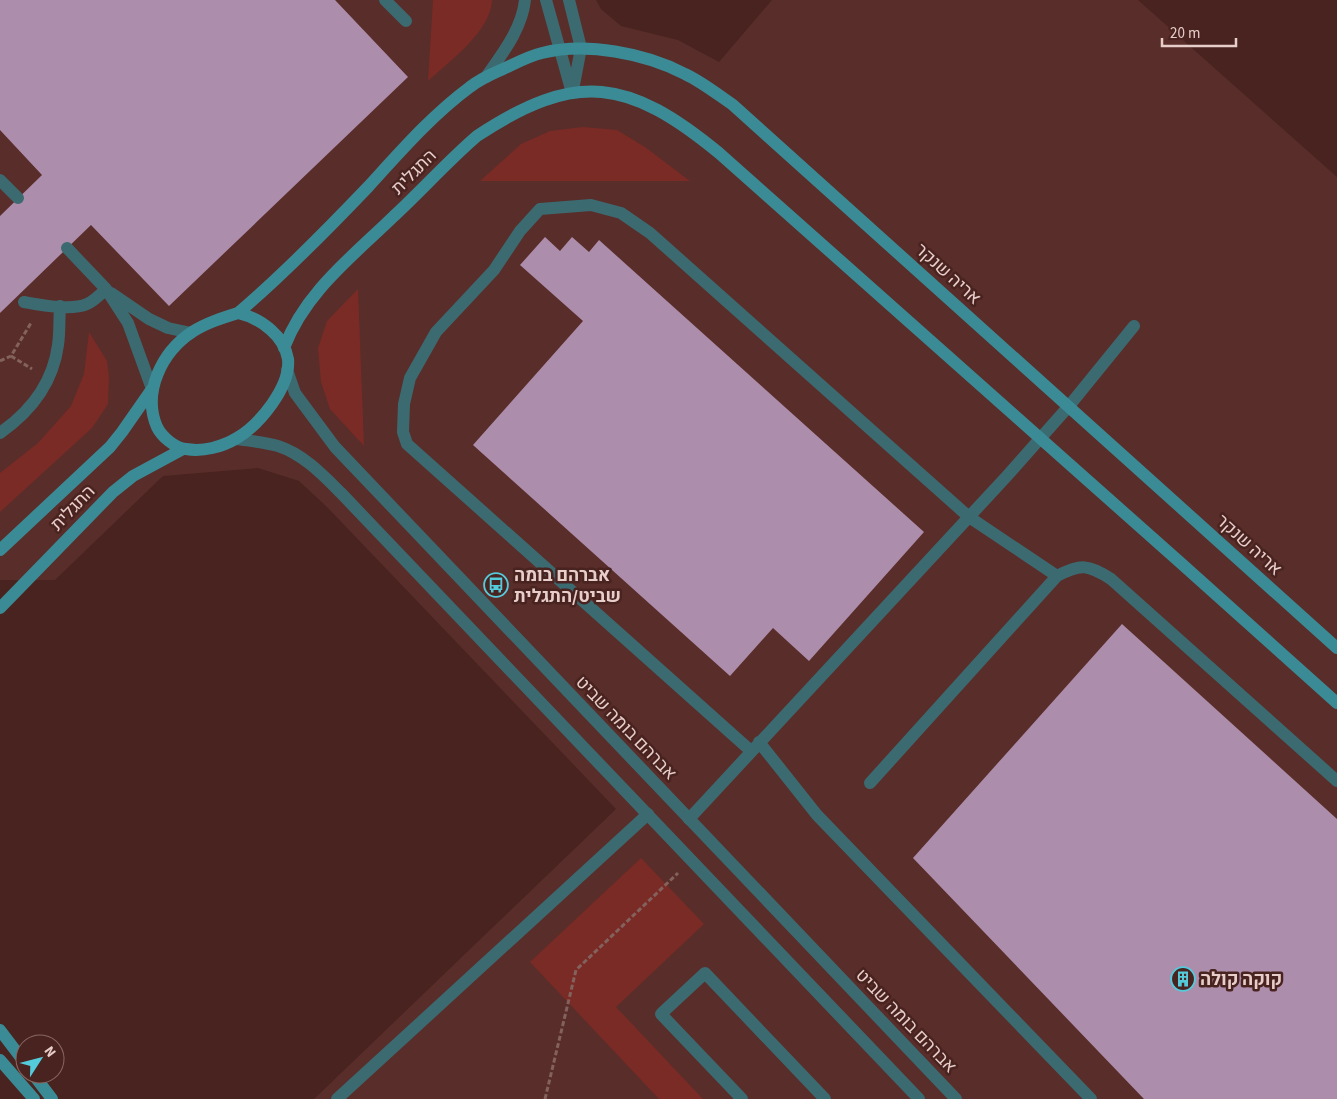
<svg xmlns="http://www.w3.org/2000/svg" width="1337" height="1099" font-family="'Source Sans 3',Heebo,sans-serif">
<rect width="100%" height="100%" fill="#49231f"/>
<path fill="#592d29" d="M0 0H596L601 9 621 26 678 40 719 62 772 0H1138L1337 177V1099H314L616 809 327 507 299 481 258 468 163 476 55 580H0Z"/>
<path fill="#7a2b26" d="M433 0H492C491 31 450 61 428 81Z
M583 127 617 130 645 147 690 181H480L521 144 550 131Z
M358 289 364 446 330 409 321 382 318 348 327 321Z
M89 332 107 361 109 377 108 404 92 428 0 512V473L38 443 71 406 84 374Z
M641 858 704 924 616 1007 703 1099H659L530 962Z"/>
<path fill="#ad8dac" d="M0 0H335L408 77 169 306 91 225 0 313V216L42 175 0 130Z
M545 237 560 251 572 237 589 252 599 240 924 532 809 661 773 628 730 676 473 445 583 321 520 265Z
M1122 624 1337 819V1099H1144L913 858Z"/>
<g fill="none" stroke-linecap="round" stroke-linejoin="round">
<path stroke="#83615d" stroke-width="3" stroke-dasharray="5 2.5" stroke-linecap="butt" d="M11 356 32 369
M0 361 11 356 31 323
M545 1099 576 970 678 873"/>
<path stroke="#3c6a71" stroke-width="12" d="M385 0 406 21
M0 180 18 198
M67 248 106 289 128 323 152 389
M111 293 149 319 168 328 191 333
M24 302C41 305 71 311 87 304 94 301 101 294 106 289
M0 433C30 412 53 383 58 345 60 332 59 319 60 306
M759 742 817 815 1091 1099
M751 751 407 444 403 432 404 404 410 378 436 332 494 270 520 231 540 209 591 205 621 213 650 233 969 517 1057 576C1082 563 1088 565 1111 579L1337 781
M870 783 1057 576
M689 819 1006 477 1069 406 1134 326
M337 1099 648 814
M742 1099 661 1014 705 973 825 1099"/>
<path stroke="#3c6a71" stroke-width="12" d="M546 0 572 93
M569 0 581 48 573 90
M486 77C502 54 522 29 525 0
M287 370 295 393 335 447 956 1099
M236 439C250 441 265 442 278 446 303 454 323 475 341 493L919 1099"/>
<path stroke="#3b8b96" stroke-width="12" d="M238 313C284 274 326 231 368 187 400 152 432 115 470 87 480 79 492 74 503 69 516 63 529 56 542 53 586 42 645 53 685 74 702 82 717 94 733 105L1337 648
M238 313C251 316 261 321 271 330 279 337 286 348 288 359 291 387 259 425 237 438 222 447 203 452 186 449 175 448 162 437 157 427 142 392 162 352 192 332 206 323 222 318 238 313Z
M284 348C305 292 353 256 394 216 422 190 448 161 477 136 577 70 629 79 719 153L1183 565 1337 703
M0 550 110 447 122 432 152 389
M0 608 113 492 133 476 183 449
M0 1030 25 1063
M0 1060 34 1099
M33 1074 52 1099"/>
</g>
<defs>
<g id="bus-ring" transform="scale(1.25)"><circle r="9.5" fill="#49231f" stroke="#53cbdb" stroke-width="1.5"/><path d="M-5-6H5V4H4V6H2V4H-2V6H-4V4H-5ZM-3.5-4V0h7V-4ZM-3.5 1.2v1.5H-2V1.2ZM2 1.2v1.5H3.5V1.2Z" fill="#53cbdb"/></g>
<g id="building-ring" transform="scale(1.25)"><circle r="9.5" fill="#49231f" stroke="#53cbdb" stroke-width="1.5"/><path d="M-4-6H4V6H1V3H-1V6H-4ZM-2.5-4.3h1.7v1.8h-1.7ZM.8-4.3h1.7v1.8H.8ZM-2.5-1h1.7V.8h-1.7ZM.8-1h1.7V.8H.8Z" fill="#53cbdb"/></g>
</defs>
<g fill-rule="evenodd">
<use href="#bus-ring" x="496" y="585"/>
<use href="#building-ring" x="1183" y="979"/>
</g>
<g text-anchor="middle" dominant-baseline="central" stroke-width="5" stroke-linejoin="round" paint-order="stroke">
<g font-size="18" fill="#e8ceca" stroke="#49231f">
<text transform="translate(414 172) rotate(-45)">התגלית</text>
<text transform="translate(948 274) rotate(42)">אריה שנקר</text>
<text transform="translate(73 508) rotate(-46)">התגלית</text>
<text transform="translate(1249 545) rotate(42)">אריה שנקר</text>
<text transform="translate(626 728) rotate(46)">אברהם בומה שביט</text>
<text transform="translate(906 1021) rotate(46)">אברהם בומה שביט</text>
</g>
<g font-size="18" font-weight="bold" fill="#e8ceca" stroke="#49231f" text-anchor="start">
<text x="514" y="575">אברהם בומה<tspan x="514" dy="21">שביט/התגלית</tspan></text>
<text x="1200" y="979">קוקה קולה</text>
</g>
</g>
<g transform="translate(40 1059) rotate(54)"><circle r="24" fill="#49231f" stroke="#896763"/>
<path d="M0-4L9 19L0 12L-9 19Z" fill="#53cbdb"/>
<text y="-8" font-size="14" font-weight="bold" text-anchor="middle" fill="#e8ceca">N</text>
</g>
<path d="M1162 38v8h74v-8" fill="none" stroke="#e8ceca" stroke-width="2.5"/>
<text x="1170" y="38" font-size="15" fill="#e8ceca" stroke="#49231f" stroke-width="4" paint-order="stroke">20 m</text>
</svg>
